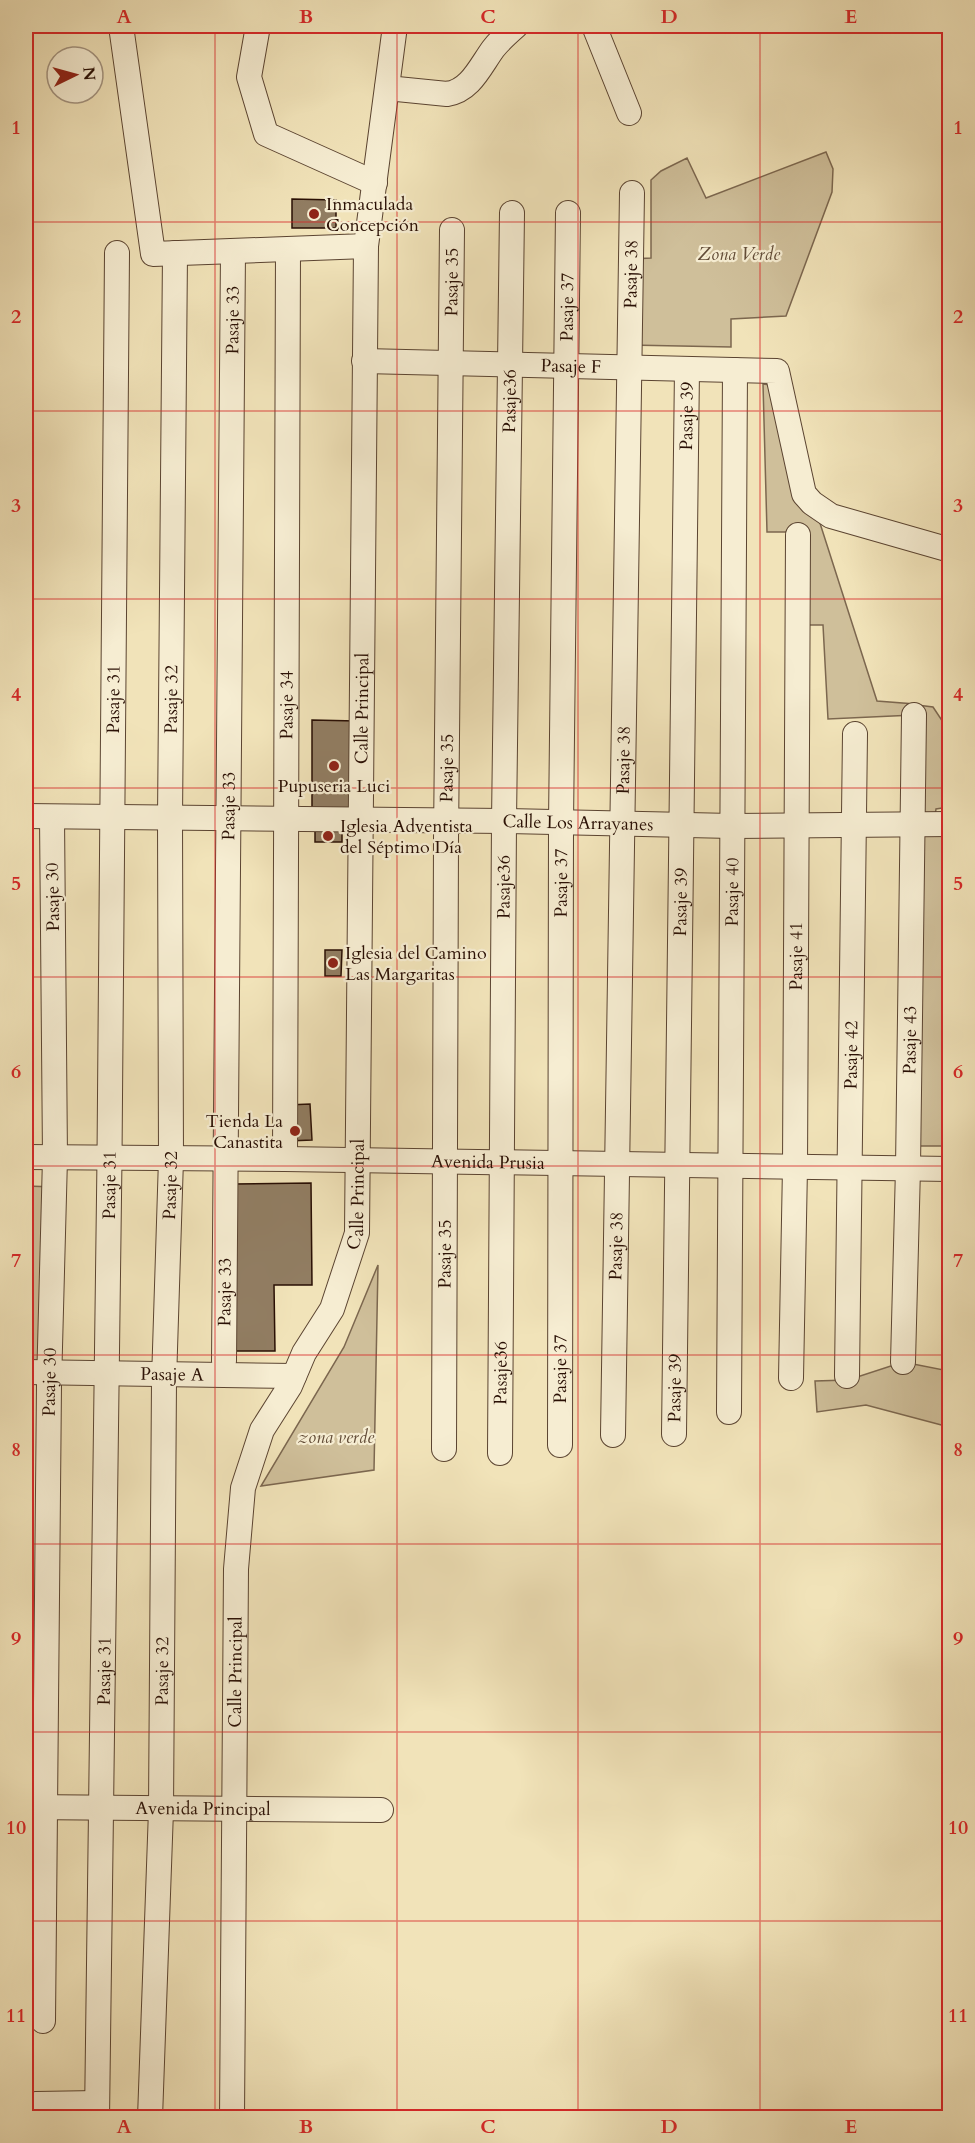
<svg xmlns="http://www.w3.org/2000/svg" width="975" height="2143" font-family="Cardo,serif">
<rect width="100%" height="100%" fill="#f1e3b9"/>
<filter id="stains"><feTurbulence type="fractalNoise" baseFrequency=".00333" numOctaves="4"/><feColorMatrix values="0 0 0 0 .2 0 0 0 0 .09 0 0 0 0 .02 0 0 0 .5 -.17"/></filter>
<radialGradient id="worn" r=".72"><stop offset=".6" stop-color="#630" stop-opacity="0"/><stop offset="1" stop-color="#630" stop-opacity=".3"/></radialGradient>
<path fill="#cfbf9a" stroke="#7c674f" stroke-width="1.5" d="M826 152 833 169 832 192 786 316 731 319V347L629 345 631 259 651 258V180L661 171 687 158 706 198Z
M763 384 771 385 818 517 877 701 915 704 914 715 828 719 823 625H791L788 532H767Z
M917 705 933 707 949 731 950 815 946 814 942 808 936 809 935 816 915 817Z
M949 830V1146H913L917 832Z
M26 1186 55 1187 49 1372 26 1370Z
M378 1265 374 1470 261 1486 344 1347Z
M903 1362 949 1371V1427L866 1405 817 1412 815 1381 848 1380Z"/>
<path fill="#917d62" stroke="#290f04" stroke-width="1.5" d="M292 199 336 200V228H292Z
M312 720 356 721V812L312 811Z
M315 829 342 830V842H315Z
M325 950H342L341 976H325Z
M310 1104 312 1140 288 1141 287 1105Z
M311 1183 312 1285H274L275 1351H236L234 1184Z"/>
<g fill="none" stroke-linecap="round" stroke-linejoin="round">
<g stroke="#5b4431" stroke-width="26">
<g id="minor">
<path d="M121 26 153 254 366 246"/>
<path d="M258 26 249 77 266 134 375 183"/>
<path d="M594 26 629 113"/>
<path d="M387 88 447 94C470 91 480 67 493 49 499 41 508 33 516 26"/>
<path id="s1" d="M364 361 777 371 804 494 812 503 831 516 950 550"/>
<path id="s2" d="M26 816 504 821 732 826 950 824"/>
<path id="s3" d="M26 1157 285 1159 950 1169"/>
<path id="s4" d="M285 1159 288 250"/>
<path id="s5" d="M224 1361 233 251"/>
<path id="s6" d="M903 1362 908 1168 914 715"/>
<path id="s7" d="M26 1372 294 1376"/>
<path id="s8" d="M847 1376 855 734"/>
<path id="s9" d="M791 1378 795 1167 798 535"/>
<path id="s10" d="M729 1412 735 370"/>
<path id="s11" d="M674 1434 687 369"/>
<path id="s12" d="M613 1435 632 193"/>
<path id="s13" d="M560 1445 561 823 568 213"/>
<path id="s14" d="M444 1449 446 839 452 230"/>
<path id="s15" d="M500 1453 504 821 512 213"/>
<path id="s16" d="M26 1807 381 1810"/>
<path id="s17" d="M43 2021 49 1385 55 1158 52 817"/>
<path d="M26 2112 36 2111V2104L97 2103"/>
<path id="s18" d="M97 2118C109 1496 111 875 117 253"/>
<path id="s19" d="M150 2118 161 1810 164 1381 171 1159 170 818 175 253"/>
<path id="s20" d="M232 2118 236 1569 243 1488 262 1430 290 1386 304 1353 332 1309 357 1233 366 246 395 26"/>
</g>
</g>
<use href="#minor" stroke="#f6edd2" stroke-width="24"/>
</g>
<path fill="none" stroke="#d62828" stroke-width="1.5" stroke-opacity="0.55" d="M215 26V2118M397 26V2118M578 26V2118M760 26V2118M26 222H950M26 411H950M26 599H950M26 788H950M26 977H950M26 1166H950M26 1355H950M26 1544H950M26 1732H950M26 1921H950"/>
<g fill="#8f2418" stroke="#f6edd2" stroke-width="2">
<circle cx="314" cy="214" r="6"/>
<circle cx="334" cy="766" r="6"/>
<circle cx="328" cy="836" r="6"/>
<circle cx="333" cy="963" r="6"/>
<circle cx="295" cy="1131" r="6"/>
</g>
<g text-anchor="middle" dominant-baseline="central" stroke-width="4.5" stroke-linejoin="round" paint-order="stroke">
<g font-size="18" fill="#290f04" stroke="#f6edd2" text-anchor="start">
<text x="326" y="204">Inmaculada<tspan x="326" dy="21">Concepción</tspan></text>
<text x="334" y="786" text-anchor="middle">Pupuseria Luci</text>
<text x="340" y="826">Iglesia Adventista<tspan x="340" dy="21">del Séptimo Día</tspan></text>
<text x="345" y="953">Iglesia del Camino<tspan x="345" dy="21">Las Margaritas</tspan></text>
<text x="283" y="1121" text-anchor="end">Tienda La<tspan x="283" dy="21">Canastita</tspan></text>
</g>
<g font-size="18" font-style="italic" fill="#634d38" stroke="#f6edd2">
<text x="739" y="254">Zona Verde</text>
<text x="336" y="1437">zona verde</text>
</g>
<g font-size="18" fill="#290f04" stroke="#f6edd2">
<text stroke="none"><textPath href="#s12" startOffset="1161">Pasaje 38</textPath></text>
<text stroke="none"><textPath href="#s14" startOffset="1167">Pasaje 35</textPath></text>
<text stroke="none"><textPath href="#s13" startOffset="1138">Pasaje 37</textPath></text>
<text stroke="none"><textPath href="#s5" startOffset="1041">Pasaje 33</textPath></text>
<text stroke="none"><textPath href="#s1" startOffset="207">Pasaje F</textPath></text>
<text stroke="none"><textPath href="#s15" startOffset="1052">Pasaje36</textPath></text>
<text stroke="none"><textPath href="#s11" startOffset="1018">Pasaje 39</textPath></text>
<text stroke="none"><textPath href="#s18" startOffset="1419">Pasaje 31</textPath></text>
<text stroke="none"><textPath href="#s19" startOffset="1419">Pasaje 32</textPath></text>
<text stroke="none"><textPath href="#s4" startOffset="454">Pasaje 34</textPath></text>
<text stroke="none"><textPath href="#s20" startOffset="1436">Calle Principal</textPath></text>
<text stroke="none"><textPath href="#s12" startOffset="675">Pasaje 38</textPath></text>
<text stroke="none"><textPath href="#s14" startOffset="681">Pasaje 35</textPath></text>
<text stroke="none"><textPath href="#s5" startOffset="555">Pasaje 33</textPath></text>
<text stroke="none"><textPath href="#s2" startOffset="552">Calle Los Arrayanes</textPath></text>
<text stroke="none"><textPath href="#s13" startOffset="562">Pasaje 37</textPath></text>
<text stroke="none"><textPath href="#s15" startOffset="566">Pasaje36</textPath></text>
<text stroke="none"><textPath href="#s10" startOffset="520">Pasaje 40</textPath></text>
<text transform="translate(53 897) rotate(-91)">Pasaje 30</text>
<text stroke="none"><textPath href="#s11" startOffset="532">Pasaje 39</textPath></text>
<text stroke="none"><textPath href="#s9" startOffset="422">Pasaje 41</textPath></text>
<text stroke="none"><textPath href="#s6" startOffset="322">Pasaje 43</textPath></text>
<text stroke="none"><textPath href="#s8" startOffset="321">Pasaje 42</textPath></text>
<text stroke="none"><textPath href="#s3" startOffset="462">Avenida Prusia</textPath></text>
<text stroke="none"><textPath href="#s18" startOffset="933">Pasaje 31</textPath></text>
<text stroke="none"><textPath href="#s19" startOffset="933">Pasaje 32</textPath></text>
<text stroke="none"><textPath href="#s20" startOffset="950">Calle Principal</textPath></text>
<text stroke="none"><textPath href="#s12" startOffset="189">Pasaje 38</textPath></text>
<text stroke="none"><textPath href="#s14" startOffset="195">Pasaje 35</textPath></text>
<text stroke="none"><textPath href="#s5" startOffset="69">Pasaje 33</textPath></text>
<text stroke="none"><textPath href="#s13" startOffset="76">Pasaje 37</textPath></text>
<text stroke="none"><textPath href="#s15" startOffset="80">Pasaje36</textPath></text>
<text stroke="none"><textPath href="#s7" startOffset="146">Pasaje A</textPath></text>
<text stroke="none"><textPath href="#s17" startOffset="639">Pasaje 30</textPath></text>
<text stroke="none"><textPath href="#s11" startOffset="46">Pasaje 39</textPath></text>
<text stroke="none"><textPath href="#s18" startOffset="447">Pasaje 31</textPath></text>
<text stroke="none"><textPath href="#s19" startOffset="447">Pasaje 32</textPath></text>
<text stroke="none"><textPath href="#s20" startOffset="446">Calle Principal</textPath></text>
<text stroke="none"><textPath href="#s16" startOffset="177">Avenida Principal</textPath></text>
</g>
</g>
<rect width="975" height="2143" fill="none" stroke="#f1e3b9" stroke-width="66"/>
<g transform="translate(75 75) rotate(85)"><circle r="28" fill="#f6edd2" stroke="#a49480" stroke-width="1.5"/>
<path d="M0-4.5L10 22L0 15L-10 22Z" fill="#8f2418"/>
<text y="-9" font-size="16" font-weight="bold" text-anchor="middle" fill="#290f04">N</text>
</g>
<rect x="33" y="33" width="909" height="2077" fill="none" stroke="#d62828" stroke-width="2"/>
<g font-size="20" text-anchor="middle" font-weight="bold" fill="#d62828">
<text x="124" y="23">A</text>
<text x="306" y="23">B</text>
<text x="488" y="23">C</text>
<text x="669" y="23">D</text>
<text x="851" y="23">E</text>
<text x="16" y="134">1</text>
<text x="958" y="134">1</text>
<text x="16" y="323">2</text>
<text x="958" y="323">2</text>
<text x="16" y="512">3</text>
<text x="958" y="512">3</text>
<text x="16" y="701">4</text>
<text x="958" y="701">4</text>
<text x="16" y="890">5</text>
<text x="958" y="890">5</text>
<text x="16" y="1078">6</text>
<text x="958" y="1078">6</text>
<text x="16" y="1267">7</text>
<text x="958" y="1267">7</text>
<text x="16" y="1456">8</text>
<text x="958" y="1456">8</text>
<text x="16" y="1645">9</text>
<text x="958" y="1645">9</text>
<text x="16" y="1834">10</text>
<text x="958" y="1834">10</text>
<text x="16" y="2022">11</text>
<text x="958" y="2022">11</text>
<text x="124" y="2133">A</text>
<text x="306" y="2133">B</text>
<text x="488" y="2133">C</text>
<text x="669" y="2133">D</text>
<text x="851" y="2133">E</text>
</g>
<rect width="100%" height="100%" filter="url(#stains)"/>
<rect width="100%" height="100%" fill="url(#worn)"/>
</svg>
